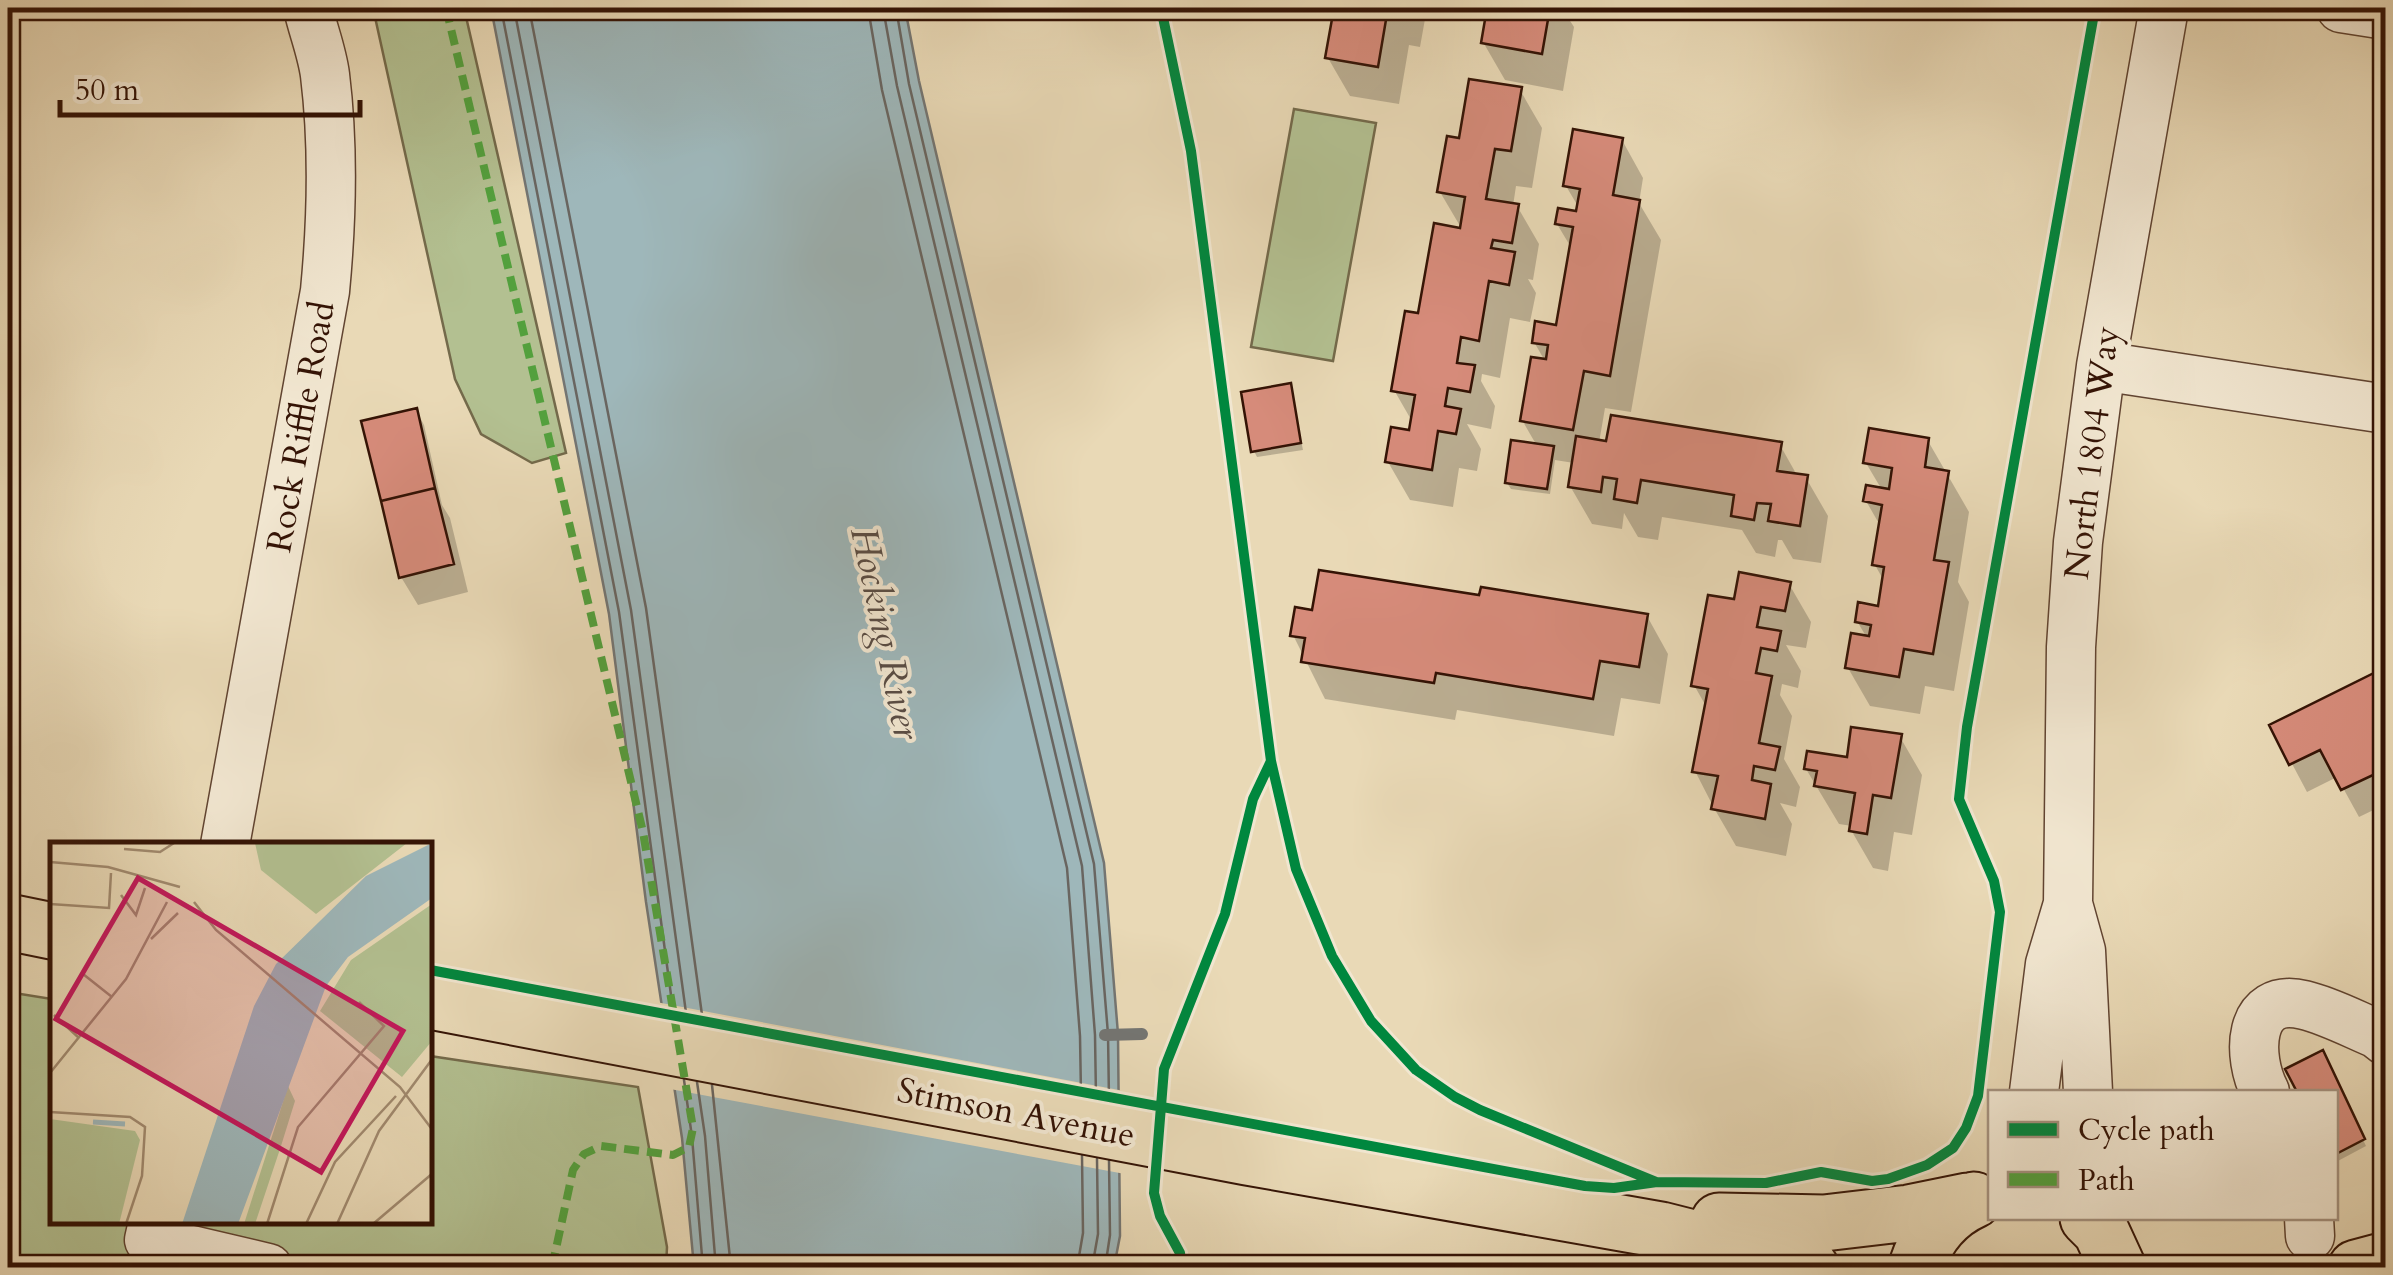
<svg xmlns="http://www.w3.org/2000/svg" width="2393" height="1275" font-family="Cardo,serif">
<rect width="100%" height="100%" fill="#e9d9b6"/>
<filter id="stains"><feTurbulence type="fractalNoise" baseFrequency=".002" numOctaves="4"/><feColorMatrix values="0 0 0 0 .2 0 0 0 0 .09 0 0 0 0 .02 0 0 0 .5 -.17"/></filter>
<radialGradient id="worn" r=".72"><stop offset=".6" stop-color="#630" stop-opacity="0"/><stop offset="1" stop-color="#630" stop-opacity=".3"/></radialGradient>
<path fill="#b3c091" stroke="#746a4b" stroke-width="2.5" d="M373 8H464L566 453 532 463 481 434 455 379Z
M1294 109 1376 123 1333 361 1251 347Z
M8 992 52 999V1222H430V1056L638 1087 667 1247 666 1267H8Z"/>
<path fill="#9eb7ba" stroke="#747572" stroke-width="2.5" d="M491 8H905L919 81 1104 863 1118 1034 1120 1236 1114 1267H694L682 1138 646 902 609 614Z"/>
<path fill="#e9d9b6" d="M656 1002 1124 1091 1125 1174 670 1089Z"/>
<path fill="#0003" d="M1337 8H1427L1420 47 1409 45 1399 104 1350 96 1328 58Z
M1489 8H1580L1579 15 1565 13 1574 27 1563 91 1505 80 1483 42Z
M1624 8H1672L1670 18Z
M1520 90 1542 128 1532 188 1516 186 1513 206H1517L1539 244 1533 280 1528 279 1536 293 1530 322 1510 318 1500 378 1482 374 1481 381 1495 406 1491 429 1467 424 1481 449 1477 471 1459 468 1453 507 1410 500 1388 462 1411 432 1413 423 1394 390 1420 316 1463 231 1440 192 1461 141Z
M1622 140 1643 178 1639 203 1661 240 1631 412 1605 408 1599 443 1780 445 1798 477 1806 478 1828 516 1821 563 1793 559 1782 540H1778L1775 557 1756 553 1742 530 1662 517 1658 540 1638 537 1624 513 1622 529 1592 524 1570 486 1574 463 1555 460 1550 494 1511 489 1507 483 1537 446 1522 420 1545 361 1534 342 1558 327 1572 249 1557 224 1578 214 1579 208 1566 186Z
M1290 386 1303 450 1257 457 1254 451Z
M416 410 424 425 442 505 450 518 468 592 418 605 401 577Z
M1928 441 1969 512 1958 582 1969 602 1954 691 1925 686 1920 714 1870 706 1848 668 1867 638 1857 621 1880 608 1884 581 1875 565 1881 527 1866 501 1882 490 1866 463Z
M1789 584 1811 622 1806 648 1786 645 1801 671 1798 688 1782 684 1780 695 1792 716 1784 759 1800 787 1796 807 1780 803 1792 824 1786 856 1736 846 1714 808 1695 771 1707 708 1694 685 1736 602Z
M1481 598 1647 616 1668 654 1660 704 1621 698 1614 736 1457 710 1455 720 1325 699 1293 635 1314 613Z
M2386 670V804L2359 817 2337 777 2307 792 2272 726Z
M1900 737 1922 775 1912 835 1894 832 1888 871 1873 868 1851 830 1852 826 1839 824 1806 769 1849 760Z
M2325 1059 2366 1146 2336 1162V1092H2300L2288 1070Z"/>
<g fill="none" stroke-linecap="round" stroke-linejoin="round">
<path stroke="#696560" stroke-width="2.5" d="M501 8 619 612 674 1017
M514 8 631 610 687 1020
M529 8 646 608 703 1022
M868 8 882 90 1067 868 1080 1036 1081 1095
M883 8 897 86 1082 866 1095 1035 1096 1098
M896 8 909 84 1094 864 1108 1034 1109 1100
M684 1080 692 1137 703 1268
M697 1082 705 1136 716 1268
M712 1085 731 1268
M1077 1268 1083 1233 1082 1156
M1092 1268 1098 1234 1097 1159
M1105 1268 1110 1235 1109 1161"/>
<path stroke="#747572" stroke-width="12" d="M1105 1035 1142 1034"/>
</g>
<path fill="#d68b7a" stroke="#341305" stroke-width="2.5" d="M1334 8H1400L1399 10 1388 8 1378 67 1325 58Z
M1487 8H1550L1542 54 1481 43Z
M1469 79 1522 87 1511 151 1495 149 1486 199 1519 204 1512 243 1493 240 1491 248 1515 252 1509 285 1489 281 1479 341 1461 337 1457 363 1475 365 1470 392 1448 388 1445 406 1461 409 1456 434 1438 431 1432 470 1385 462 1391 427 1409 430 1415 395 1391 391 1405 311 1418 313 1434 223 1460 228 1465 197 1437 192 1447 136 1459 138Z
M1573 129 1623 138 1613 195 1640 200 1610 376 1584 371 1573 430 1520 421 1531 357 1546 359 1548 345 1532 343 1535 321 1556 325 1573 227 1555 224 1558 208 1576 211 1580 189 1563 186Z
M1291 383 1301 443 1251 452 1241 392Z
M417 408 435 488 381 501 361 421Z
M1611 415 1782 442 1777 471 1808 475 1800 526 1768 521 1771 504 1757 503 1754 520 1731 516 1734 495 1641 480 1637 503 1614 499 1617 479 1603 477 1601 492 1568 487 1576 436 1606 441Z
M1869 428 1929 438 1925 467 1949 471 1934 560 1949 562 1933 654 1904 649 1899 677 1845 668 1851 633 1869 636 1871 625 1855 622 1858 602 1878 606 1884 567 1872 565 1882 505 1863 501 1866 485 1889 489 1892 468 1863 463Z
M1511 440 1554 446 1547 489 1505 483Z
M435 488 454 564 399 578 381 501Z
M1319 570 1479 595 1481 587 1648 614 1639 667 1600 661 1593 699 1436 673 1434 683 1301 662 1305 638 1290 636 1295 607 1312 610Z
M1739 572 1791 582 1785 611 1761 607 1757 627 1781 631 1777 651 1761 648 1756 673 1772 676 1759 743 1780 747 1775 770 1754 766 1752 780 1771 784 1765 819 1711 809 1718 776 1692 772 1708 689 1691 686 1708 595 1734 599Z
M2386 667V769L2341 790 2320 750 2289 765 2269 725Z
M1851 727 1902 734 1891 798 1873 795 1867 834 1849 831 1855 793 1814 786 1817 771 1804 769 1807 751 1847 757Z
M2323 1050 2365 1139 2336 1154V1092H2297L2285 1069Z"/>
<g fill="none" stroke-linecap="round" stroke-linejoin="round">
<g stroke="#614431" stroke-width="51">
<path id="minor" d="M2341 8 2386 15
M2101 366 2386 409
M225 845 325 291C332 218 334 148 325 75 322 52 313 30 308 8
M2034 1092 2050 964 2067 907
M2088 1092 2081 951 2068 904 2071 647 2078 542 2101 366 2164 8
M2265 1092C2247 1058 2246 991 2304 1005 2329 1011 2353 1024 2377 1034L2386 1041
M2309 1218 2310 1236
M153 1222 149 1240 268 1268"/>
</g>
<g stroke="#341305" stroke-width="59">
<path id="major" d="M8 922 52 931
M430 1001 1247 1157 1661 1230 1811 1268
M2088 1218 2101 1231 2118 1268
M1719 1221 1824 1223 1909 1213 1968 1201
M1916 1268C1926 1237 1945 1213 1974 1200
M2356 1268 2386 1260"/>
</g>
<use href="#minor" stroke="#f1e6d0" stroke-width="48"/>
<use href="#major" stroke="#e9d9b6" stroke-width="55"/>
<path stroke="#53a03d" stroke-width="8" stroke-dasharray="15 8" stroke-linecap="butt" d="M446 8 643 832 693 1128 689 1147 673 1155 601 1146 584 1154 573 1170 554 1258 548 1268"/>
<g stroke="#f1e6d0" stroke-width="16">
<path id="cycleway" d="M1161 8 1191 151 1271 761 1296 869 1332 956 1371 1021 1416 1070 1455 1097 1480 1110 1656 1182
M430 970 1585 1186 1614 1188 1657 1182 1766 1183 1821 1172 1872 1181 1888 1179 1927 1165 1953 1148 1966 1128 1978 1096 2000 912 1994 881 1959 799 1967 727 2095 8
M1182 1268 1180 1253 1160 1216 1154 1193 1164 1069 1225 914 1253 799 1271 761"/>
</g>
<use href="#cycleway" stroke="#00873e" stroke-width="10"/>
</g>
<g text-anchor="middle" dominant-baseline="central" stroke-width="8" stroke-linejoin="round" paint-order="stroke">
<g font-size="35" fill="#341305" stroke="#f1e6d0">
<text transform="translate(301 427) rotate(-80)">Rock Riffle Road</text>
<text transform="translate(2092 453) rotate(-83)">North 1804 Way</text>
<text transform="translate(1016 1113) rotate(11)">Stimson Avenue</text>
</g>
<g font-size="38" font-style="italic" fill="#594c44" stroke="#f1e6d0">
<text transform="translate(885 633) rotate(78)">Hocking River</text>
</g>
</g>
<g transform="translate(50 842)">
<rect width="382" height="382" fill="#e9d9b6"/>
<path d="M205 1H357L266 72 211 28ZM382 62V199L352 235 270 169 301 118ZM238 244 245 259 231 304 205 382H194ZM0 277 85 289 90 298 69 382H0Z" fill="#b3c091"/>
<path d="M382 1V56L298 115 276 144 188 382H132L204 164 226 122 316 34Z" fill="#9eb7ba"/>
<path fill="none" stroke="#9eb7ba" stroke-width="5" d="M43 280 75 282"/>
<path fill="none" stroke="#a18a6f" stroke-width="2.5" d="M74 7 110 10 124 1M0 20 58 25 130 45M71 53 86 73 95 46M144 60 166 88 350 245 381 286M0 62 59 66 61 31M101 97 128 71M33 132 62 155M4 173 29 196M0 231 76 137 117 60M0 270 80 275 95 285 92 334 76 382M217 382 248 285 334 184 309 160M256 382 285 320 346 254M287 382 329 289 383 216M323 382 383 331"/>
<path fill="#c2185b" fill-opacity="0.15" stroke="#c2185b" stroke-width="5" d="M88 36 353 189 271 330 6 177Z"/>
<rect width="382" height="382" fill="none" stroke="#341305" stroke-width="5"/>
</g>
<rect width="2393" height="1275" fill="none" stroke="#e9d9b6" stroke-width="40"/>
<rect x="10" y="10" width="2373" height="1255" fill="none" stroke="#341305" stroke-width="5"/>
<rect x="20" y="20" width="2353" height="1235" fill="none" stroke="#341305" stroke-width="2.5"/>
<rect x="1988" y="1090" width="350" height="130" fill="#f1e6d0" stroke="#a5927f" stroke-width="2.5"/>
<rect x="2008" y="1122" width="50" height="15" fill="#00873e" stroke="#a5927f" stroke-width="2.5"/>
<text x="2078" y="1140" font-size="30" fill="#341305">Cycle path</text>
<rect x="2008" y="1172" width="50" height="15" fill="#53a03d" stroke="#a5927f" stroke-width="2.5"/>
<text x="2078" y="1190" font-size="30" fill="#341305">Path</text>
<path d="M60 100v15h300v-15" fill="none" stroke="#341305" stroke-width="5"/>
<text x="75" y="100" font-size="30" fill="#341305" stroke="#f1e6d0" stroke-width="8" paint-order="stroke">50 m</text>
<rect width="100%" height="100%" filter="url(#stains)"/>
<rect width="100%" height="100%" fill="url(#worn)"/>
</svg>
